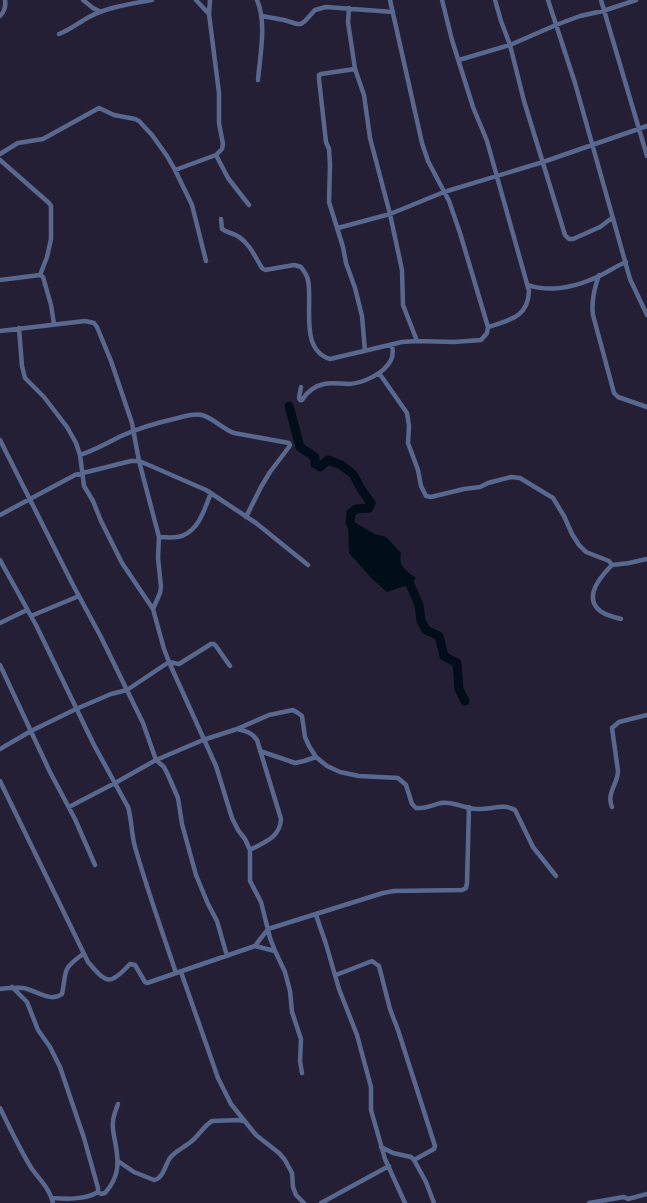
<svg xmlns="http://www.w3.org/2000/svg" width="647" height="1203" font-family="Arial,sans-serif">
<rect width="100%" height="100%" fill="#241f35"/>
<path fill="#010e19" d="M348 521H352L375 534 386 537 401 553C398 567 406 570 416 578L410 584 387 592 372 579 349 553Z"/>
<g fill="none" stroke-linecap="round" stroke-linejoin="round">
<path stroke="#010e19" stroke-width="9" d="M289 406 300 447 315 457V464L320 467 328 460 341 465 353 474 361 489 371 503 369 508 356 509 351 513 350 523 357 531
M401 578 410 584 419 605 421 621 426 630 439 636 444 656 457 663 459 689 465 701"/>
<path stroke="#59688f" stroke-width="4.5" d="M83 0 93 8 101 12
M196 0 209 14
M210 0 209 14 219 93V123L223 144 222 149 216 155 228 178 249 205
M257 0C267 23 260 55 258 80
M442 0 452 40 473 107 487 141 529 291C528 318 509 320 488 327
M495 0 501 21 510 45 524 101 565 235 569 239H573L600 227 612 218
M548 0 575 83 630 279 647 315
M601 0 647 156
M349 8 348 22 355 69 364 95 370 138 390 214 402 270 403 305 417 341
M0 16C4 13 6 6 5 0
M262 16 284 20 297 24H301L305 21 315 10 326 7 393 12
M59 34C70 30 78 23 89 17 107 7 131 4 152 0
M459 60 510 45 556 25 580 16 603 11 636 0
M355 69 321 74 319 75V79L326 142 329 149 330 165 329 202 343 247 346 263 355 288 362 316 365 351
M0 154 18 143 43 139 99 108 114 115 135 119 139 121 152 135 167 156 175 170 192 205 206 261
M0 160 49 203 51 206V239L47 257 40 275
M175 170 216 155
M221 219 222 229C227 233 234 233 239 237 250 244 255 257 262 268L265 270 294 265 301 267C304 271 307 275 308 280 313 304 299 350 330 359L402 342 417 341 454 342 481 340 487 333 488 327 460 233 449 201 428 161 422 143 390 0
M338 228 390 214 444 192 543 162 647 126
M599 275C594 289 591 301 593 315L614 393 618 397 647 407
M0 280 40 275 43 277 51 305 54 324
M528 285C547 292 571 288 590 280 602 276 614 267 626 262
M19 328 22 366 25 378 44 397 67 427 76 443 80 455 84 486 93 501 101 521 122 563 153 609 164 649 169 662 216 766 232 818 238 830 245 839 250 850V881L261 902 270 938 275 951 285 972 290 991 292 1012 301 1039 300 1061 302 1073
M0 331 85 321 94 323 97 327 111 361 132 423 139 461 159 537 158 558 161 587 160 593 153 609
M379 373 407 413 409 426 408 443 418 470 421 486 426 496 431 497 464 489 480 487 488 483 511 477 520 478 553 498 564 516 572 534 579 545 586 552 609 561 612 565
M301 387 299 398 300 400H302C307 392 314 386 324 384 332 382 340 384 349 384 363 383 384 374 391 360 393 356 393 350 392 345
M0 440 73 585 101 637 143 723 156 760 164 767 168 775 178 798 182 824 196 875 208 904 217 921 227 956
M80 455C95 450 106 444 119 437 136 429 160 422 178 418 185 416 194 413 202 415 213 418 223 429 234 433L289 443 290 445 289 447 270 472 261 487 246 517
M0 515 75 475 131 461H139L151 466 206 490 256 523 308 565
M159 537C167 537 177 539 184 535 200 528 205 507 211 493
M0 560 36 625 94 745 128 807C132 820 131 833 135 847 147 889 162 931 176 973
M31 616 79 596
M621 619C614 617 603 615 598 609 584 595 602 575 612 565L629 563 647 559
M0 623 27 610
M0 665 50 772 75 819 95 865
M237 729C245 731 252 732 257 740L281 819C280 838 264 842 250 850
M0 749 31 731 76 709 111 694 127 690 169 662 179 664 211 644H214L216 646 230 666
M260 751 295 763 304 761 316 757
M0 781 88 962C107 984 109 986 130 964L135 965 145 982 147 983 255 946 268 929 383 893 394 891 462 890 466 888 467 883 469 807
M69 807 115 783 156 760 203 740 237 729 269 715 293 710 298 713 302 716 305 737 309 746 316 757 327 766 340 772 359 776 398 778 406 785 412 804 416 808C425 809 432 805 441 803 454 801 465 809 478 809 491 810 503 803 515 810L533 847 556 876
M612 807C606 793 618 784 618 771L612 728 619 722 647 715
M316 915 326 944 339 989 357 1035 371 1087V1110L385 1159 405 1203
M255 946 275 951
M181 972 218 1078 231 1104 256 1135 279 1153 285 1160 292 1173 293 1187 296 1195 304 1203
M336 975 372 961 379 966 390 1009 398 1030 435 1146 434 1149 414 1160
M12 987 27 1002 38 1030 50 1047 60 1067 84 1138 98 1188V1192
M0 989C8 988 15 987 23 988 36 990 50 1003 62 994 67 970 61 970 83 954
M0 1108C10 1128 20 1150 32 1169 40 1180 50 1189 53 1203
M381 1147 393 1153 411 1157 414 1160 426 1182 434 1203
M118 1161 134 1172 154 1180C163 1179 165 1165 170 1158 175 1151 185 1147 192 1141 199 1135 204 1126 212 1121L239 1120 243 1121
M52 1198C66 1199 85 1200 98 1192L101 1194 105 1193C120 1176 119 1162 115 1141 114 1135 112 1129 113 1122 113 1116 116 1110 118 1104
M321 1203 389 1166
M589 1203 624 1197 628 1199 647 1194"/>
</g>
</svg>
